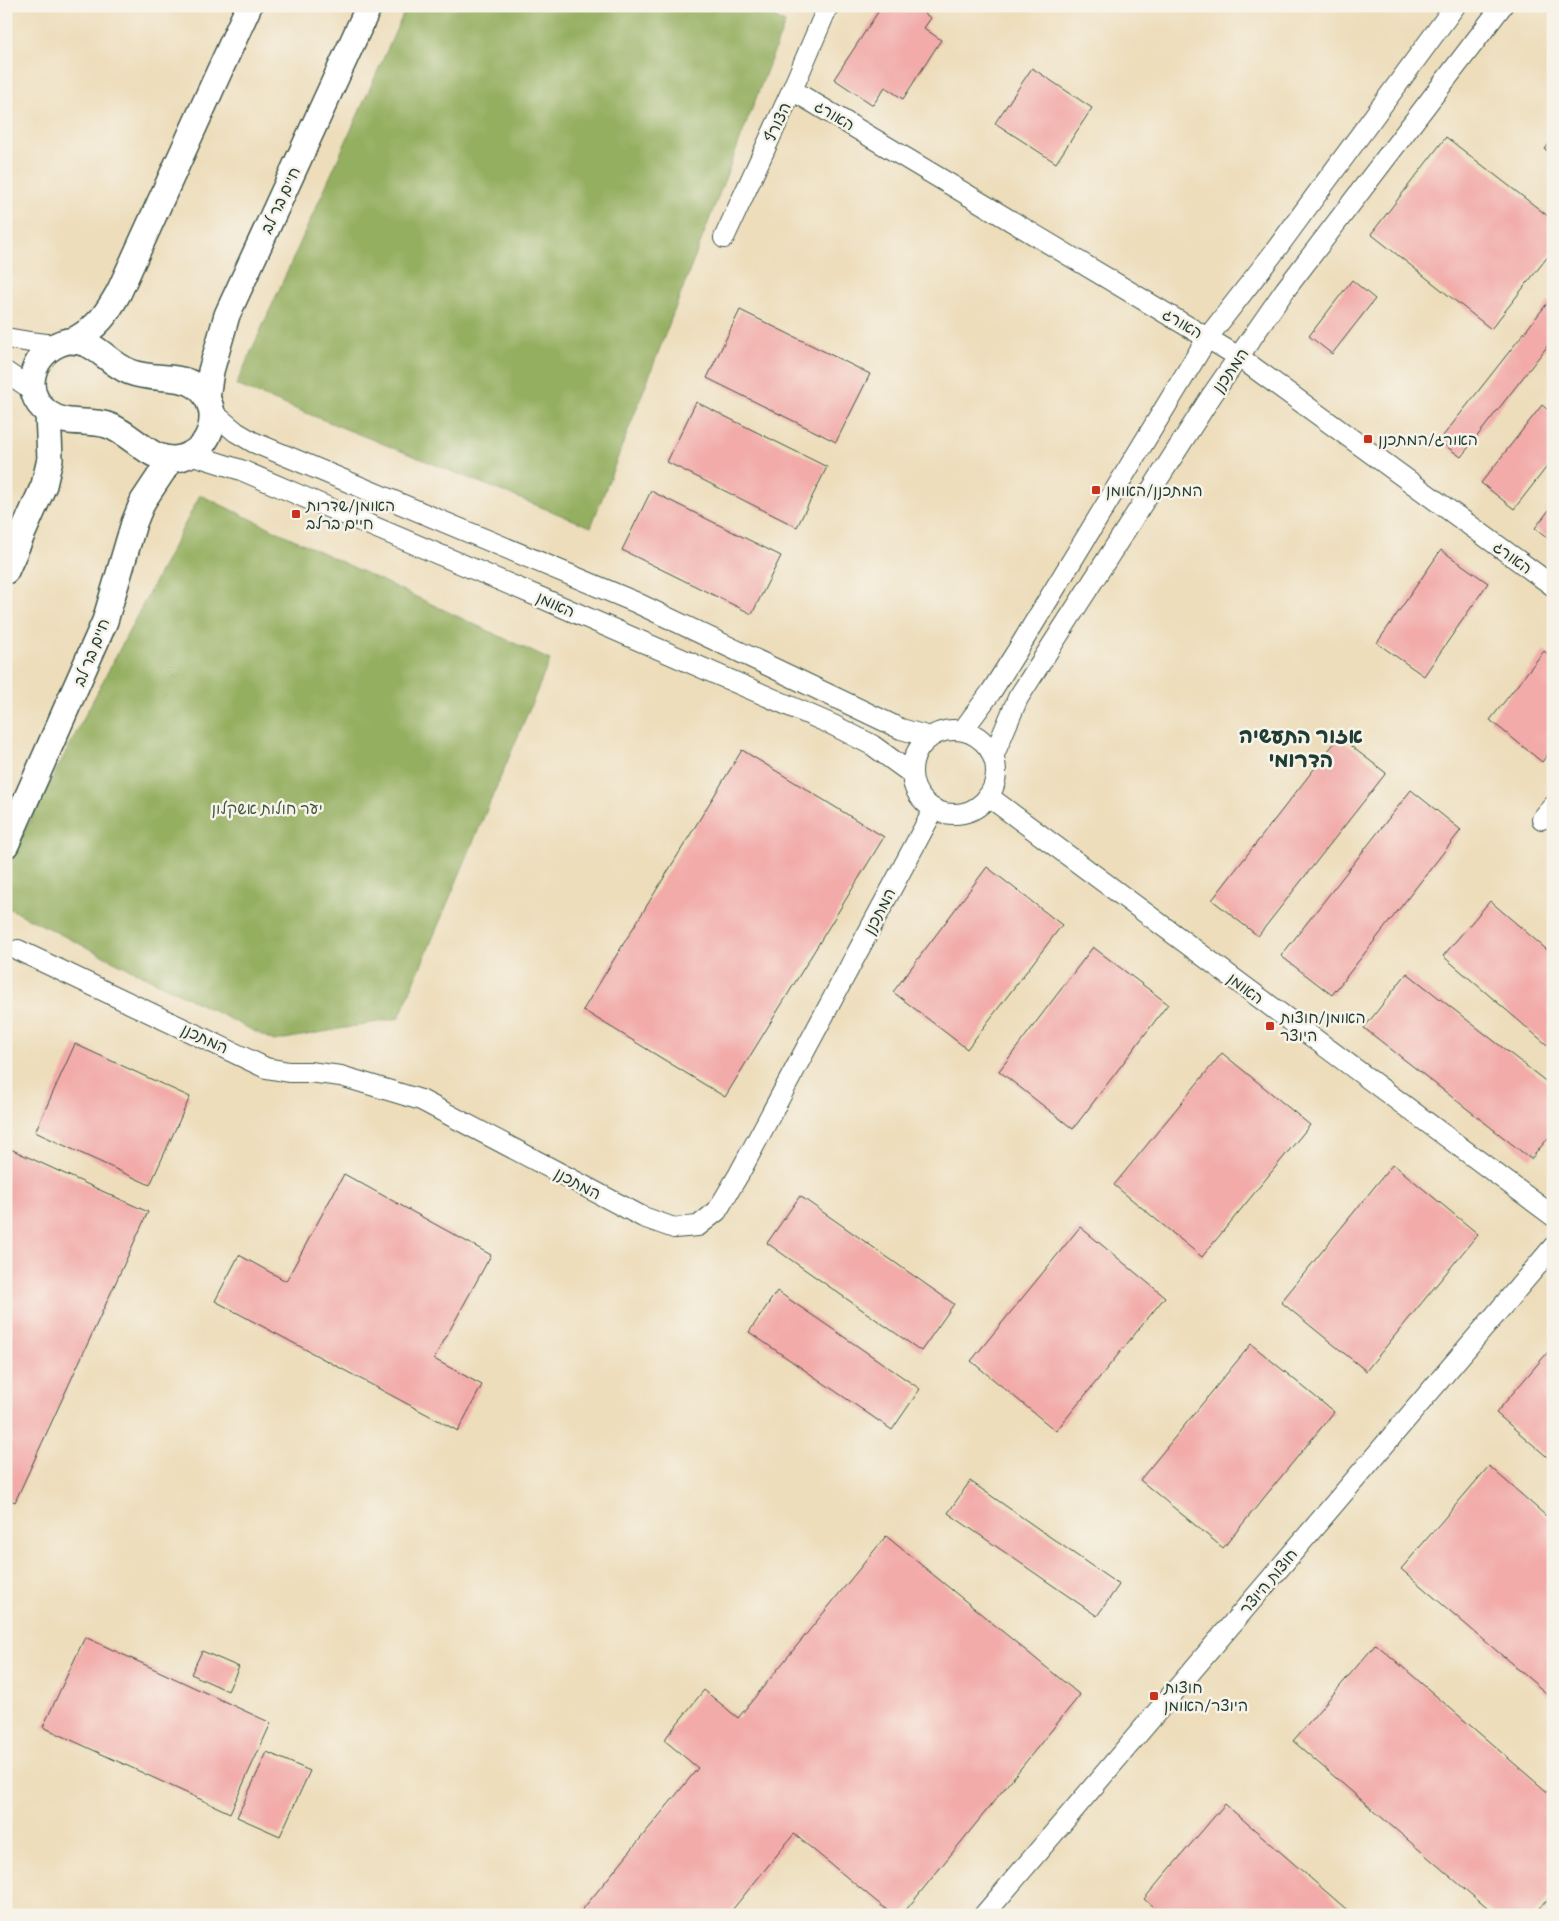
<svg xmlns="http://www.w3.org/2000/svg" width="1559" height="1921" font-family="'Patrick Hand','Playpen Sans Hebrew',sans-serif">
<rect width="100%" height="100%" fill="#f7f3e8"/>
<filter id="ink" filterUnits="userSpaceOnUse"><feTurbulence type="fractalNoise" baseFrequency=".02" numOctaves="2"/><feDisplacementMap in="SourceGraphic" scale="10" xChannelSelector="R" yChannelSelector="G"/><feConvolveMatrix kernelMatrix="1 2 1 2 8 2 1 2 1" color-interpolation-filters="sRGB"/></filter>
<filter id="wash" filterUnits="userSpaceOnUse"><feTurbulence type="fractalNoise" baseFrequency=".0096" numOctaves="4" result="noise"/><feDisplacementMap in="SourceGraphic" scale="20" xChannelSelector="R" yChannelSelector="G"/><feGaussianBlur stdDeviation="1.12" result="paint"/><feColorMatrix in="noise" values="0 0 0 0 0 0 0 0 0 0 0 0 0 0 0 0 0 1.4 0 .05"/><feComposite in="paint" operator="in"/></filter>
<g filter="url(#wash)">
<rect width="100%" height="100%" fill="#edddbb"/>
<path fill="#94af61" stroke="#5a764a" d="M407 6H755L785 23 591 527 236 385Z
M200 495 550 660 399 1018 274 1041 6 907V867Z"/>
<g id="blocks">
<path fill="#f2aba9" d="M882 6H913L931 18 924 28 941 40 903 99 885 87 873 105 834 79Z
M1032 68 1092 108 1056 163 995 123Z
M1446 137 1553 220V250L1491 329 1371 234Z
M1553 139V155L1545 149Z
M1352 280 1375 299 1332 354 1309 336Z
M1553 296V339L1461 457 1439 441Z
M740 310 870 374 836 442 707 378Z
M696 402 827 467 797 527 667 462Z
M1542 405 1553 414V459L1514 509 1481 483Z
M651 491 781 556 752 614 622 550Z
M1553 505V542L1535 528Z
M1441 550 1488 583 1424 676 1377 643Z
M1544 651 1553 658V748L1542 762 1490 720Z
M1339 737 1386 773 1258 936 1212 900Z
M742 750 884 837 725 1097 583 1010Z
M1411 790 1461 830 1332 995 1281 956Z
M987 867 1062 925 967 1049 893 992Z
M1490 901 1553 955V1050L1443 956Z
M1093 947 1168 1004 1073 1129 999 1071Z
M1407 973 1553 1087V1132L1531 1159 1364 1028Z
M75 1044 190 1097 150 1185 35 1132Z
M1222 1053 1310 1125 1202 1257 1114 1185Z
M6 1147 148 1212 15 1502 6 1498Z
M1393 1164 1478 1234 1366 1371 1281 1302Z
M344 1174 491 1255 434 1359 482 1385 458 1431 215 1301 239 1255 286 1281Z
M800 1196 954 1304 921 1351 767 1243Z
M1080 1227 1165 1297 1056 1431 971 1361Z
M777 1291 920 1389 892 1430 749 1332Z
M1251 1344 1334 1412 1223 1548 1140 1480Z
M1553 1346V1462L1496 1413Z
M1489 1466 1553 1522V1699L1401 1569Z
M970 1481 1119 1585 1097 1616 948 1513Z
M886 1536 1080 1695 902 1915H893L794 1834 728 1915H578L698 1768 664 1740 704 1690 738 1718Z
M85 1637 271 1723 230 1813 43 1727Z
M1376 1644 1553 1797V1893L1534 1915H1495L1293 1741Z
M202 1651 239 1667 228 1691 191 1674Z
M267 1752 310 1771 280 1836 237 1817Z
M1225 1804 1353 1915H1162L1144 1899Z"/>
</g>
</g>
<g filter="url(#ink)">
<use href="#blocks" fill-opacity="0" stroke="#3e5548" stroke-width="1"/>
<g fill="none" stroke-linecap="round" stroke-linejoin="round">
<g stroke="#3e5548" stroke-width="22">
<path id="minor" d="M792 90 1239 357 1553 586
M724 238 792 90 828 6
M6 338 30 342 54 345
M6 372 34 391
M211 411 236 432 253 442 635 602 901 729 930 737
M190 454 241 470 299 495 544 599 833 725 872 745 912 774
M963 730 991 692 1017 651 1208 337 1272 255 1455 6
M912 772a42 42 0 1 1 84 0a42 42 0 1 1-84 0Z
M993 757 1018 698 1212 395 1285 290 1502 6
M988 796 1553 1216
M1542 819 1553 806
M18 950 266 1068 289 1072H309L341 1076 421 1100 643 1217 674 1228 698 1226 717 1211 739 1174 934 809
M984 1915 1553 1247"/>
</g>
<g stroke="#3e5548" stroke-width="28">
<path id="major" d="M74 340C98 327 106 315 119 292L249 6
M68 341C97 340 105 362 130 372 160 384 199 367 211 408 214 421 211 433 203 444 197 451 190 455 181 458 151 465 133 433 107 425 88 419 65 426 48 413 18 390 34 348 68 341Z
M207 398 211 371 227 315 369 6
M6 571 44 485 50 459 48 413
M6 845 105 621 134 523 143 501 171 459"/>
</g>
<use href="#minor" stroke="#fff" stroke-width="20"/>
<use href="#major" stroke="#fff" stroke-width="25"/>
</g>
</g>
<g fill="#c8321e" stroke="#f7f3e8" stroke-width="2">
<rect x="1363" y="434" width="10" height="10" rx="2.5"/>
<rect x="1091" y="485" width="10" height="10" rx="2.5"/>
<rect x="291" y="509" width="10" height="10" rx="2.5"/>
<rect x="1265" y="1021" width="10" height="10" rx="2.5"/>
<rect x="1149" y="1691" width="10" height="10" rx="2.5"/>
</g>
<g text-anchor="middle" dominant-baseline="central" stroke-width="5" stroke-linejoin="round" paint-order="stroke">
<g font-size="16" fill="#1f3d34" stroke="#f7f3e8">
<text transform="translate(835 115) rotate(31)">האורג</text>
<text transform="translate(777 122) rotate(-65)">הצורף</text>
<text transform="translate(280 200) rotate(-65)">חיים בר לב</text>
<text transform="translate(1183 323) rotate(31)">האורג</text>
<text transform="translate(1230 370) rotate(-55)">המתכנן</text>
<text transform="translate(1513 557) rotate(36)">האורג</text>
<text transform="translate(556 604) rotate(24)">האומן</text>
<text transform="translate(91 652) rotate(-68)">חיים בר לב</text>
<text transform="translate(879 911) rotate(-62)">המתכנן</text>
<text transform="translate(1246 988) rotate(37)">האומן</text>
<text transform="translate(205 1038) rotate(25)">המתכנן</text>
<text transform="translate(578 1183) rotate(28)">המתכנן</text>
<text transform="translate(1268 1581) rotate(-50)">חוצות היוצר</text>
</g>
<g font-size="16" fill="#1f3d34" stroke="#f7f3e8" text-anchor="start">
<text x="1378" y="439">האורג/המתכנן</text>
<text x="1106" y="490">המתכנן/האומן</text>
<text x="306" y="505">האומן/שדרות<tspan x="306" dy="18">חיים ברלב</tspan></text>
<text x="1280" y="1017">האומן/חוצות<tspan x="1280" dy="18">היוצר</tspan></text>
<text x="1164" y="1687">חוצות<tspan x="1164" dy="18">היוצר/האומן</tspan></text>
</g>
<g font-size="16" fill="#3e5940" stroke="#f7f3e8">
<text x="267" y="808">יער חולות אשקלון</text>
</g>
<g font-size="21" font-weight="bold" fill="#1f3d34" stroke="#f7f3e8">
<text x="1301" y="735">אזור התעשיה<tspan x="1301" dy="24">הדרומי</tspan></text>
</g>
</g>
<rect width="1559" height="1921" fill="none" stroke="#f7f3e8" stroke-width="25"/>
</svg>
